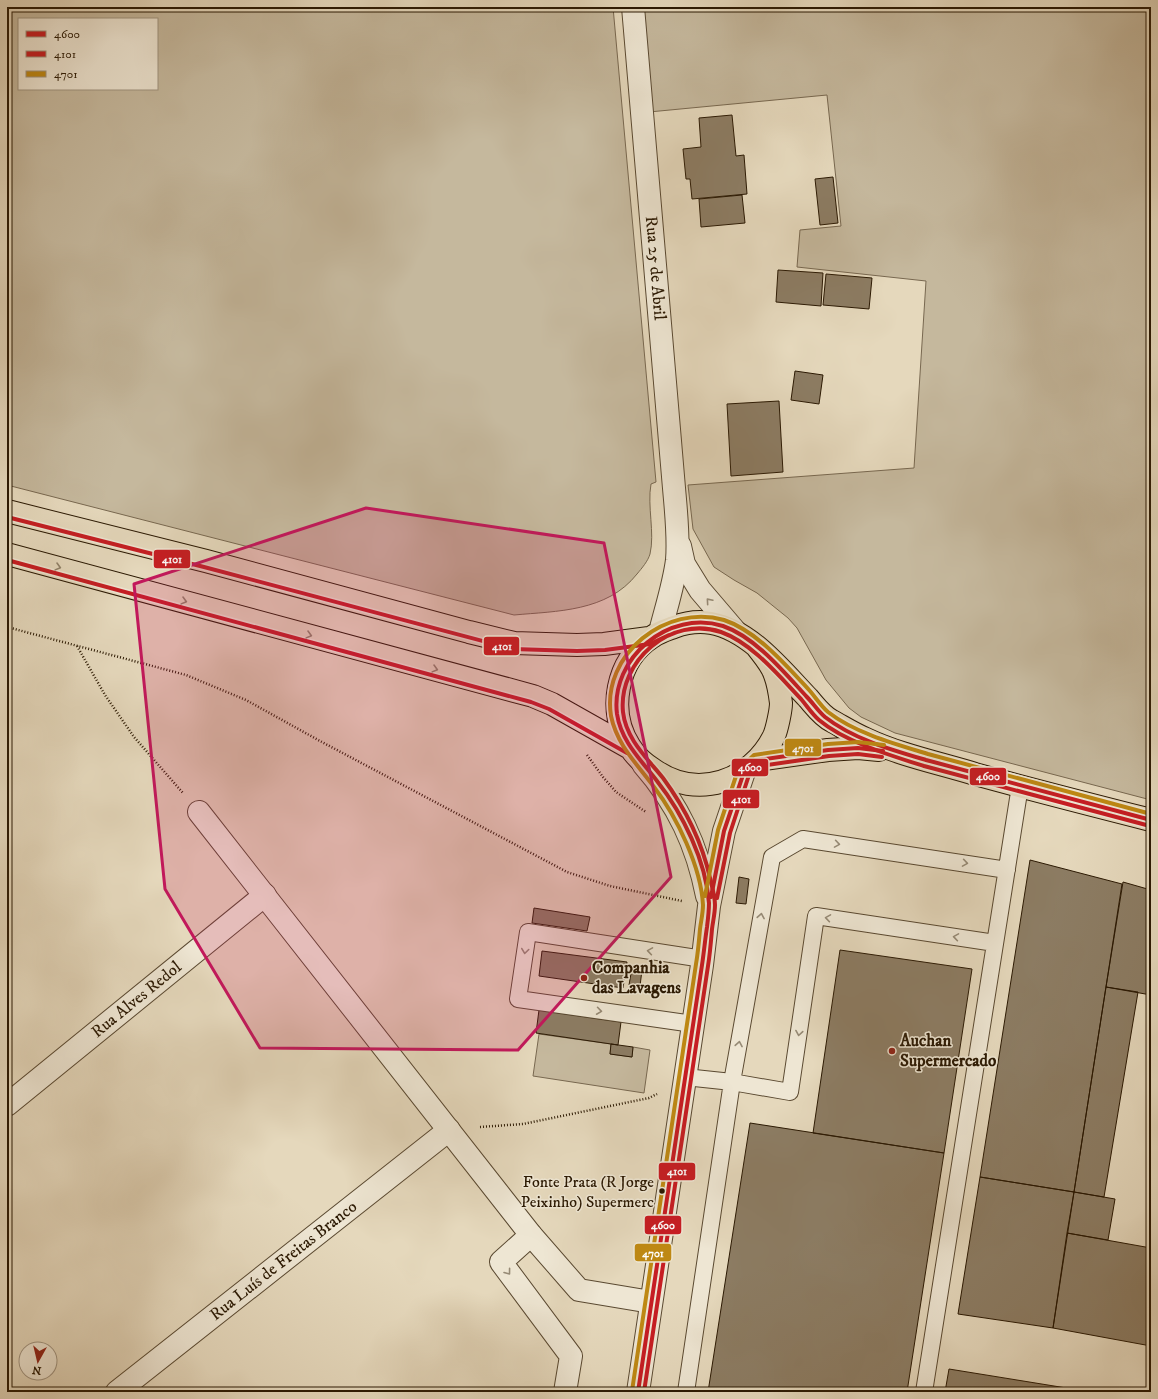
<svg xmlns="http://www.w3.org/2000/svg" width="1158" height="1399" font-family="'IM FELL DW Pica',serif">
<rect width="100%" height="100%" fill="#e5d8bc"/>
<filter id="stains"><feTurbulence type="fractalNoise" baseFrequency=".005" numOctaves="4"/><feColorMatrix values="0 0 0 0 .2 0 0 0 0 .09 0 0 0 0 .02 0 0 0 .5 -.17"/></filter>
<radialGradient id="worn" r=".72"><stop offset=".6" stop-color="#630" stop-opacity="0"/><stop offset="1" stop-color="#630" stop-opacity=".3"/></radialGradient>
<path fill="#c5b89d" stroke="#786850" fill-rule="evenodd" d="M7 7H613L656 482 651 484C647 506 655 533 650 554 648 561 642 568 637 574 607 612 557 611 514 615L7 485ZM19 19H157V89H19Z
M639 7H1151V800L895 733 861 717 849 708 826 680 797 628 788 618 757 593 734 580 714 567 693 529 688 485 914 468 926 281 797 267 800 230 841 226 827 95 649 112Z
M539 1034 611 1044 610 1054 632 1057 633 1047 650 1050 644 1093 533 1076Z"/>
<path fill="#8c7c63" stroke="#2b1903" d="M732 115 736 156 744 155 747 194 692 199 690 179H686L683 149 701 147 699 118Z
M833 177 838 223 820 225 815 179Z
M742 195 745 223 701 227 699 199Z
M778 270 823 273 821 306 776 302Z
M826 274 872 278 869 309 823 305Z
M795 371 823 375 819 404 791 400Z
M779 401 783 472 731 476 727 404Z
M1030 860 1122 884 1074 1192 980 1177Z
M739 877 749 879 746 904 736 903Z
M1123 882 1151 890V995L1106 987Z
M534 908 590 917 587 931 532 923Z
M840 950 972 969 944 1153 813 1133Z
M542 951 627 962 623 988 539 976Z
M632 968 642 970 640 986 629 985Z
M1106 987 1138 992 1104 1197 1074 1192Z
M539 1010 621 1022 618 1045 536 1033Z
M611 1044 633 1047 632 1057 610 1054Z
M750 1123 944 1153 907 1392H708Z
M980 1177 1074 1192 1053 1328 958 1314Z
M1074 1192 1115 1199 1108 1240 1067 1233Z
M1067 1233 1151 1248V1346L1053 1328Z
M949 1369 1091 1392H945Z"/>
<g fill="none" stroke-linecap="round" stroke-linejoin="round">
<g stroke="#5a4931" stroke-width="18">
<path id="lane" d="M693 1024 518 999 528 932 703 959
M685 1077 732 1082 790 1092 816 916 995 943
M686 1392 732 1082 772 857 803 839 1007 870
M924 1392 1020 786"/>
</g>
<g stroke="#5a4931" stroke-width="24">
<g id="street">
<path id="s1" d="M633 7 674 488C676 512 679 537 677 560 674 584 666 608 660 632"/>
<path d="M680 546 684 564 700 590 735 631"/>
<path d="M643 764C678 804 697 845 707 896"/>
<path d="M199 812 531 1235 579 1290 651 1302"/>
<path id="s2" d="M7 1105 265 895"/>
<path d="M531 1235 501 1262 571 1356 565 1392"/>
<path id="s3" d="M117 1392 449 1130"/>
<path d="M638 1392 702 965 709 906 724 831 744 772"/>
</g>
</g>
<g stroke="#2b1903" stroke-width="24">
<path id="primary" d="M7 511 206 561 469 632 514 643 577 645 604 644 649 638
M7 554 533 696 552 704 630 748
M757 647C763 655 772 665 775 675 778 683 780 695 781 703 781 710 777 729 774 736 751 782 697 800 654 770 644 764 636 757 630 747 607 712 616 660 652 637 659 632 666 630 674 627 685 623 699 621 711 623 750 630 782 671 808 698 815 706 822 716 832 721 843 727 854 734 866 739 900 755 939 763 975 774 1033 790 1092 805 1151 820
M758 760 828 750 858 748 879 750"/>
</g>
<path stroke="#2b1903" stroke-width="2.5" stroke-dasharray="1 2" stroke-linecap="butt" d="M7 627 186 675 246 700 320 741 567 872 610 886 682 901
M77 646 105 695 134 737 183 793
M587 755 603 777 616 792 646 812
M480 1127 523 1124 649 1098 657 1094"/>
<use href="#lane" stroke="#eee6d3" stroke-width="16"/>
<use href="#street" stroke="#eee6d3" stroke-width="22"/>
<use href="#primary" stroke="#e5d8bc" stroke-width="22"/>
<g stroke="#eee6d3" stroke-width="7">
<path id="bus-1" d="M711 897 724 831 744 772 758 760 828 750 858 748 883 751
M638 1392 702 965C704 952 705 940 707 927 708 919 709 911 709 903 706 861 683 814 657 781 641 760 621 741 617 714 610 658 669 609 723 626 755 637 784 672 806 696 813 703 818 711 825 717 853 739 892 750 926 760L1151 820"/>
</g>
<g stroke="#eee6d3" stroke-width="7">
<path id="bus-2" d="M7 517 204 567 513 649 577 651 605 650 650 644 669 635
M7 560 531 702 549 709 627 753
M717 898 730 833 749 775 761 766 829 756 858 754 882 757
M644 1392 708 966C710 954 711 941 712 929 713 921 715 913 715 905 715 896 712 887 710 878 702 842 685 808 663 778 647 758 626 739 623 712 618 661 671 615 721 632 752 643 779 676 801 699 807 706 812 714 819 720 845 742 892 756 924 766L1150 826"/>
</g>
<g stroke="#eee6d3" stroke-width="7">
<path id="bus-3" d="M705 896 718 830 738 770 754 755 828 744 858 742 884 745
M632 1391 696 964C698 953 699 941 700 929 701 921 703 913 703 905 701 867 677 817 654 787 637 764 617 745 611 716 601 654 667 603 724 620 757 631 787 666 810 691 816 698 821 706 828 712 855 733 895 744 928 754L1151 814"/>
</g>
<use href="#bus-1" stroke="#c61d23" stroke-width="4"/>
<use href="#bus-2" stroke="#c61d23" stroke-width="4"/>
<use href="#bus-3" stroke="#be8813" stroke-width="4"/>
</g>
<defs><path id="oneway-chevron" d="M-2-3.5L2.5 0L-2 3.5" fill="none" stroke-width="1.6" stroke-linecap="round" stroke-linejoin="round"/></defs>
<g stroke="#918269">
<use href="#oneway-chevron" transform="translate(58 567) rotate(15)"/>
<use href="#oneway-chevron" transform="translate(184 601) rotate(15)"/>
<use href="#oneway-chevron" transform="translate(309 635) rotate(15)"/>
<use href="#oneway-chevron" transform="translate(435 669) rotate(15)"/>
</g>
<g stroke="#968a75">
<use href="#oneway-chevron" transform="translate(709 601) rotate(-131)"/>
<use href="#oneway-chevron" transform="translate(837 844) rotate(9)"/>
<use href="#oneway-chevron" transform="translate(965 863) rotate(9)"/>
<use href="#oneway-chevron" transform="translate(761 916) rotate(-80)"/>
<use href="#oneway-chevron" transform="translate(828 918) rotate(-171)"/>
<use href="#oneway-chevron" transform="translate(956 937) rotate(-171)"/>
<use href="#oneway-chevron" transform="translate(525 951) rotate(98)"/>
<use href="#oneway-chevron" transform="translate(650 951) rotate(-171)"/>
<use href="#oneway-chevron" transform="translate(599 1011) rotate(8)"/>
<use href="#oneway-chevron" transform="translate(799 1033) rotate(99)"/>
<use href="#oneway-chevron" transform="translate(739 1044) rotate(-80)"/>
<use href="#oneway-chevron" transform="translate(508 1272) rotate(53)"/>
</g>
<path fill="#c2185b" fill-opacity="0.2" stroke="#c2185b" stroke-width="3" stroke-linejoin="round" d="M366 508 604 543 671 877 518 1050 260 1048 165 889 134 584Z"/>
<g fill="#8f2418" stroke="#eee6d3" stroke-width="1.5">
<circle cx="584" cy="978" r="4"/>
<circle cx="892" cy="1051" r="4"/>
</g>
<circle fill="#2b1903" stroke="#eee6d3" stroke-width="1.5" cx="662" cy="1191" r="3.5"/>
<g text-anchor="middle" dominant-baseline="central" stroke-width="3" stroke-linejoin="round" paint-order="stroke">
<g font-size="16" fill="#2b1903" stroke="#eee6d3" text-anchor="end">
<text x="654" y="1182">Fonte Prata (R Jorge<tspan x="654" dy="20">Peixinho) Supermerc</tspan></text>
</g>
<g font-size="17" fill="#2b1903" stroke="#eee6d3">
<text stroke="none"><textPath href="#s1" startOffset="262">Rua 25 de Abril</textPath></text>
<text stroke="none"><textPath href="#s2" startOffset="167">Rua Alves Redol</textPath></text>
<text stroke="none"><textPath href="#s3" startOffset="212">Rua Luís de Freitas Branco</textPath></text>
</g>
<g font-size="17" font-weight="bold" fill="#2b1903" stroke="#eee6d3" text-anchor="start">
<text x="592" y="968">Companhia<tspan x="592" dy="20">das Lavagens</tspan></text>
<text x="900" y="1041">Auchan<tspan x="900" dy="20">Supermercado</tspan></text>
</g>
</g>
<g stroke="#eee6d3" stroke-width="1.5">
<rect x="153" y="549" width="38" height="20" rx="4" fill="#c61d23"/>
<rect x="483" y="636" width="37" height="20" rx="4" fill="#c61d23"/>
<rect x="784" y="738" width="38" height="19" rx="4" fill="#be8813"/>
<rect x="731" y="758" width="38" height="19" rx="4" fill="#c61d23"/>
<rect x="969" y="767" width="38" height="19" rx="4" fill="#c61d23"/>
<rect x="722" y="789" width="38" height="20" rx="4" fill="#c61d23"/>
<rect x="658" y="1162" width="38" height="19" rx="4" fill="#c61d23"/>
<rect x="644" y="1215" width="38" height="20" rx="4" fill="#c61d23"/>
<rect x="634" y="1243" width="38" height="19" rx="4" fill="#be8813"/>
</g>
<g font-size="11" text-anchor="middle" font-weight="bold" fill="#fff">
<text x="172" y="563">4101</text>
<text x="502" y="650">4101</text>
<text x="803" y="752">4701</text>
<text x="750" y="771">4600</text>
<text x="988" y="780">4600</text>
<text x="741" y="803">4101</text>
<text x="677" y="1175">4101</text>
<text x="663" y="1229">4600</text>
<text x="653" y="1257">4701</text>
</g>
<rect width="1158" height="1399" fill="none" stroke="#e5d8bc" stroke-width="24"/>
<rect x="8" y="8" width="1142" height="1383" fill="none" stroke="#2b1903" stroke-width="2"/>
<rect x="12" y="12" width="1134" height="1375" fill="none" stroke="#2b1903"/>
<rect x="18" y="18" width="140" height="72" fill="#eee6d3" stroke="#a09480"/>
<rect x="26" y="31" width="20" height="6" fill="#c61d23" stroke="#a09480"/>
<text x="54" y="38" font-size="12" fill="#2b1903">4600</text>
<rect x="26" y="51" width="20" height="6" fill="#c61d23" stroke="#a09480"/>
<text x="54" y="58" font-size="12" fill="#2b1903">4101</text>
<rect x="26" y="71" width="20" height="6" fill="#be8813" stroke="#a09480"/>
<text x="54" y="78" font-size="12" fill="#2b1903">4701</text>
<g transform="translate(38 1361) rotate(188)"><circle r="19" fill="#eee6d3" stroke="#a09480"/>
<path d="M0-3L7 15L0 10L-7 15Z" fill="#8f2418"/>
<text y="-6" font-size="11" font-weight="bold" text-anchor="middle" fill="#2b1903">N</text>
</g>
<rect width="100%" height="100%" filter="url(#stains)"/>
<rect width="100%" height="100%" fill="url(#worn)"/>
</svg>
